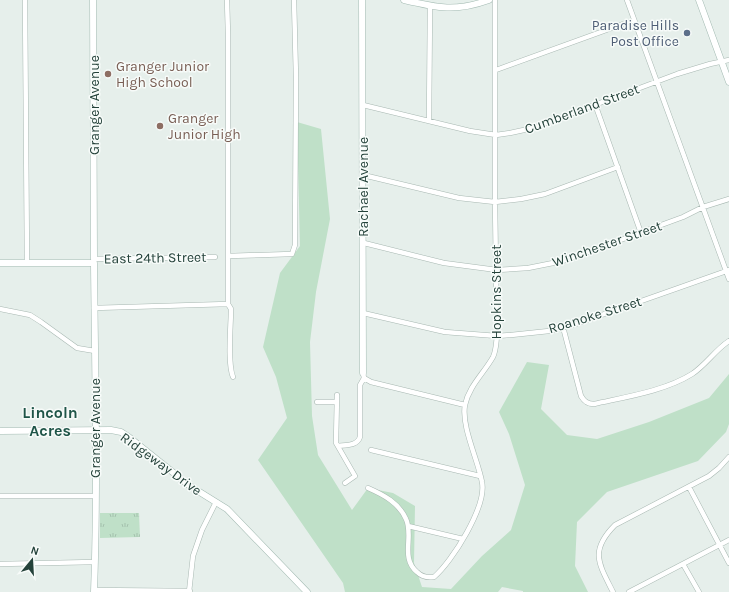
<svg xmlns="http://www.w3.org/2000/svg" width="729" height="592" font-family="Karla,sans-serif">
<defs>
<pattern id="park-tufts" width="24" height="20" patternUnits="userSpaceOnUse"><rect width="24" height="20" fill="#bfe0c8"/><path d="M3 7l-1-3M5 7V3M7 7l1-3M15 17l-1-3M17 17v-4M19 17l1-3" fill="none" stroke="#a4c1ad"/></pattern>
</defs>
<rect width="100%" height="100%" fill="#e6efeb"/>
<path fill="#bfe0c8" d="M297 122 321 129 330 219 316 292 310 342 312 416 318 455 352 510 368 488 393 493 415 506 414 563 422 587 451 589 482 556 511 530 525 485 509 434 499 412 527 362 549 365 541 409 567 435 597 439 649 422 709 398 729 374V424L726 432 698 461 607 492 577 522 575 566 588 592H523V591L502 587 498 592H345L343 583 258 460 287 418 276 377 263 347 280 273 300 246Z"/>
<path fill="url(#park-tufts)" d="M100 513H139L140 537 100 538Z"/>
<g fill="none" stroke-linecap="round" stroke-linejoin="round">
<g stroke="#a8b8b2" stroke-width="5.5">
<path id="street" d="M25 0 27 263
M227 0 228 34V304L231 309C231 326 227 362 233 377
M627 0 729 279
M496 70 634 20
M595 104 641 233
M363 105 470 131 496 135 510 133 533 128 677 74 710 64 729 60
M429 121 430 6
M363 175 459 198 495 202 521 199 545 194 618 167
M364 243 444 263 497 270 528 268 563 261 683 217 703 207 729 199
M228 256 292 254 295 245 296 77 294 0
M94 261V259L215 257
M94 308 228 304
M0 309 30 315 41 322 77 348 95 351
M363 313 445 332 497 336 511 335 549 331 576 324 729 270
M563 327 581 396C584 401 587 404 594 404 625 397 665 391 692 374 706 365 715 350 729 341
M363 373 364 378 371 382 465 405
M337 395 336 443 355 476 345 483
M317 402H336
M338 446C346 445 357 446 360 437V385L364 378
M371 450 480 476
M689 487 729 563
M368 488C384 495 399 503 406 519 414 536 400 558 417 572 422 577 427 578 434 577 452 562 487 506 482 482 478 460 461 426 465 405 469 386 484 373 493 357 496 351 496 344 497 336L495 202V0
M0 496H95
M408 526 463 539
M0 564 95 562
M683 564 699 592
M94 590 190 591
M189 592 193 556 202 530 216 502
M613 592C599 564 589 551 615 525L709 476 719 468 729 457
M629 592 729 540"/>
</g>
<g stroke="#a4bbb3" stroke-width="7">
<path id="secondary" d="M93 0 94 259
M362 0 363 373
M404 0C438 8 456 12 489 0
M699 0 729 82
M0 263H94C95 373 98 482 94 592
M0 431 111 430 121 432 130 438 190 486 227 509 307 592"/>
</g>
<use href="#street" stroke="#fff" stroke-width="4.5"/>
<use href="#secondary" stroke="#fff" stroke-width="6"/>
</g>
<circle fill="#5c6f8a" stroke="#f7fbf9" stroke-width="1.5" cx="687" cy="33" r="4"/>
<g fill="#8d6e63" stroke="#f7fbf9" stroke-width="1.5">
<circle cx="108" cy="74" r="4"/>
<circle cx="160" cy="126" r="4"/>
</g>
<g text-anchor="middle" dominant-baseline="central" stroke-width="3" stroke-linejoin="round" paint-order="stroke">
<g font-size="14" fill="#4e5e75" stroke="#f7fbf9" text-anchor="end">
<text x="679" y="25">Paradise Hills<tspan x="679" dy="16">Post Office</tspan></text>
</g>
<g font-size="14" fill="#785e54" stroke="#f7fbf9" text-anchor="start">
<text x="116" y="66">Granger Junior<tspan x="116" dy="16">High School</tspan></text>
<text x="168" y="118">Granger<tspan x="168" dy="16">Junior High</tspan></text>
</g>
<g font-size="14" fill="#24423a" stroke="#f7fbf9">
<text transform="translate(94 105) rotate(-90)">Granger Avenue</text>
<text transform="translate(582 109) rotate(-20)">Cumberland Street</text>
<text transform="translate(363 187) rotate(-90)">Rachael Avenue</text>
<text transform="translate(607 244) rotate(-19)">Winchester Street</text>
<text transform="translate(155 258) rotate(-1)">East 24th Street</text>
<text transform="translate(496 292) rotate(-90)">Hopkins Street</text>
<text transform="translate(595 315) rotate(-17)">Roanoke Street</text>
<text transform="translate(95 428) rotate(-90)">Granger Avenue</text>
<text transform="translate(161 464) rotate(36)">Ridgeway Drive</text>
</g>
<g font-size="16" font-weight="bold" fill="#1f5548" stroke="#f7fbf9">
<text x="50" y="412">Lincoln<tspan x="50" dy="18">Acres</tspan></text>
</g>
</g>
<g transform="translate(32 560) rotate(18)" stroke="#f7fbf9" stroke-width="3" paint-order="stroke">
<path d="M0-3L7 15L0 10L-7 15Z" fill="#24423a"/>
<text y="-6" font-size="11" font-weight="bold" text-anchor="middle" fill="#24423a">N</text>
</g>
</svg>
